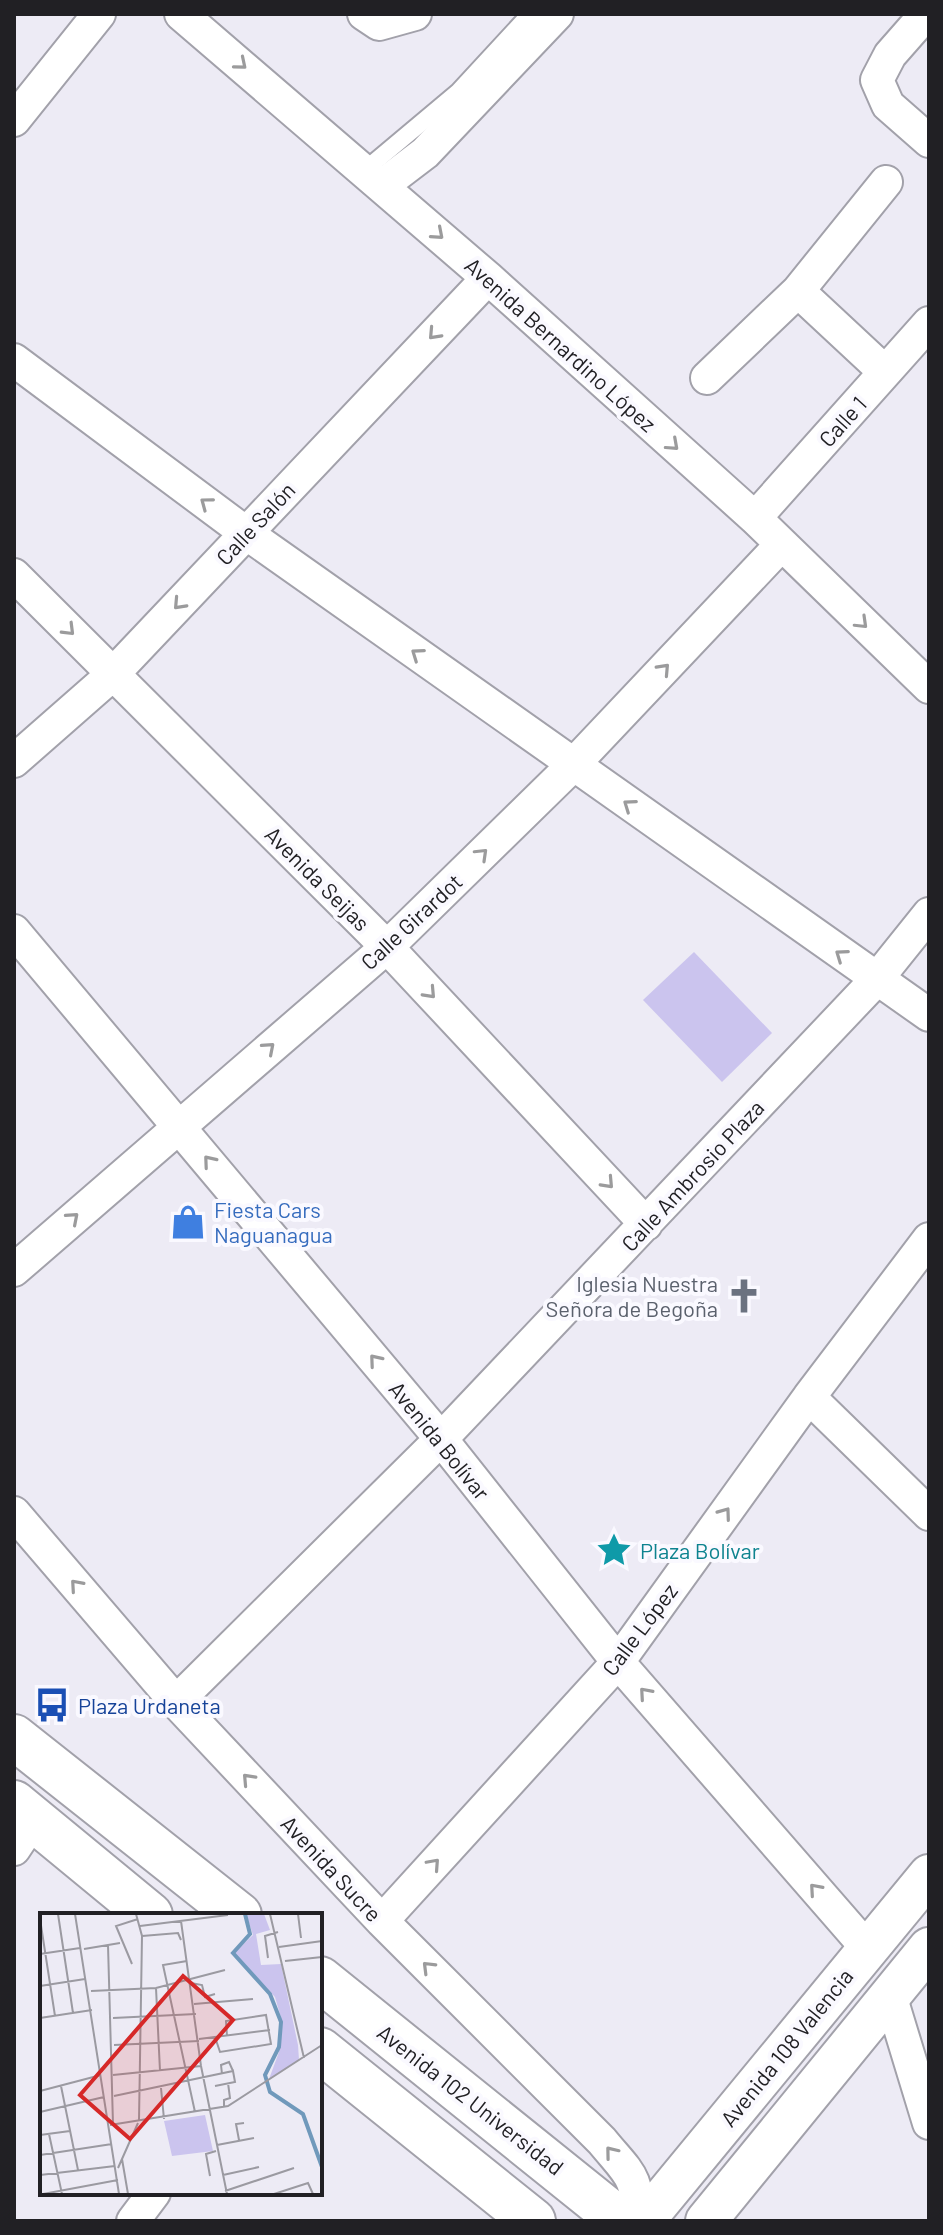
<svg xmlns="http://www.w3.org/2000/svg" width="943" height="2235" font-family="Barlow,sans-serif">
<rect width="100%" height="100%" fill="#edebf5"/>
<path fill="#cbc4ee" d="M694 952 772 1033 722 1082 643 1000Z"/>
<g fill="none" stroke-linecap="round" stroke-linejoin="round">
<g stroke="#a2a1aa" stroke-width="20">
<path id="service" d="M365 170 458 92 530 14"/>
</g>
<g stroke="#a2a1aa" stroke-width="36">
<path id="minor" d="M181 14 488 278 755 518 929 687
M364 14 379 24 415 14
M926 14 890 55 877 80 888 105 929 141
M14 120 99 14
M383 185 425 153 557 14
M798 291 885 372
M14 360 246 533 929 1015
M707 378 798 291 886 182
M755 518 929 323
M14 575 387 947 646 1224
M14 761 112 675 488 278
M14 931 441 1439 618 1662 867 1948
M14 1270 387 947 573 765 781 545
M809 1397 929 1514
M14 1513 176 1702 382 1921 602 2141C628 2173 640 2177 636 2221
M176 1702 441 1439 876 980 929 914
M14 1849 34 1819
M382 1921 618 1662 809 1397 929 1239
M890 1995 929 2123
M133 2221 154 2193"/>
</g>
<g stroke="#a2a1aa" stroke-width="44">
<path id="tertiary" d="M644 2221 929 1875
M706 2221 929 1948"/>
</g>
<g stroke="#a2a1aa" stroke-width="48">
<path id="secondary" d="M14 1737 239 1915
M14 1803 150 1915
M320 1979 621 2221
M320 2050 533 2221"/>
</g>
<use href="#service" stroke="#fff" stroke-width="16"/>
<use href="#minor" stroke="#fff" stroke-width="32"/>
<use href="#tertiary" stroke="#fff" stroke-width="40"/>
<use href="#secondary" stroke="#fff" stroke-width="44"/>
</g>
<defs><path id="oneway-chevron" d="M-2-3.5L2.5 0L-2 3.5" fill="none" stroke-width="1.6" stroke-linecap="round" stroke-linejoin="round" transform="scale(2)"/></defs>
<g stroke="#9b9b9c">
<use href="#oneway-chevron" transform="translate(241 64) rotate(40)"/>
<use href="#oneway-chevron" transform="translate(438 234) rotate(41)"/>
<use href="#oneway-chevron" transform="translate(434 334) rotate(133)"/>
<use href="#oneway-chevron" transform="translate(673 445) rotate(42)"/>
<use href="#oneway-chevron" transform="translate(206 503) rotate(-143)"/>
<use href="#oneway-chevron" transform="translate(179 604) rotate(133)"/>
<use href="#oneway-chevron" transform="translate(862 623) rotate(44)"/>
<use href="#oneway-chevron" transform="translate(69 630) rotate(45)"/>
<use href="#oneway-chevron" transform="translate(417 654) rotate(-145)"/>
<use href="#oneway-chevron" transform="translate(664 669) rotate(-47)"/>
<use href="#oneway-chevron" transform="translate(629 805) rotate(-145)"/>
<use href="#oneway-chevron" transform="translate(482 854) rotate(-44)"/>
<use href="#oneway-chevron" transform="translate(841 955) rotate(-145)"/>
<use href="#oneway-chevron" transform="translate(430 993) rotate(47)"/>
<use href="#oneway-chevron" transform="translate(269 1048) rotate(-41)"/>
<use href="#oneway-chevron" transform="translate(209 1161) rotate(-130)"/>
<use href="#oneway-chevron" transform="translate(608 1183) rotate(47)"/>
<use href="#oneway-chevron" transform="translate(73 1218) rotate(-41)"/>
<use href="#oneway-chevron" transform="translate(375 1360) rotate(-130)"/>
<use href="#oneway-chevron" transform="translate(725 1513) rotate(-54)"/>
<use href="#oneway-chevron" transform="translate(76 1585) rotate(-131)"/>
<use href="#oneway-chevron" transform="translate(645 1693) rotate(-131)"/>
<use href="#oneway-chevron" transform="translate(248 1779) rotate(-133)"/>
<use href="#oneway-chevron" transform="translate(434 1864) rotate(-48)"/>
<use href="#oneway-chevron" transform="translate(815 1889) rotate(-131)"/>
<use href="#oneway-chevron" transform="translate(428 1967) rotate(-135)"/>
<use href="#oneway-chevron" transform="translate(611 2152) rotate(-129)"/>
</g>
<defs>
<g id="shop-bare" transform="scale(2.76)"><path d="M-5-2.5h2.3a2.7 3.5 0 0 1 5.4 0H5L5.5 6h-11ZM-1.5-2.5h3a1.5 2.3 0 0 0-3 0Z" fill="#3f7fe0" stroke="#faf9ff" stroke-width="2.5" paint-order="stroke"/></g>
<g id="church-bare" transform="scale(2.76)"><path d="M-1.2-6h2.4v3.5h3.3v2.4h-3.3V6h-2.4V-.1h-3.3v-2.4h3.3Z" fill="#6b7280" stroke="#faf9ff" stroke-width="2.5" paint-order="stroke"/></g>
<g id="sight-bare" transform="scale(2.76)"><path d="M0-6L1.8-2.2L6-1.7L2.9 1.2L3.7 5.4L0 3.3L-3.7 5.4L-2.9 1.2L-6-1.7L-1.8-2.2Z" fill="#0f9aa8" stroke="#faf9ff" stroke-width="2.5" paint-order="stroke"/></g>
<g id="bus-bare" transform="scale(2.76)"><path d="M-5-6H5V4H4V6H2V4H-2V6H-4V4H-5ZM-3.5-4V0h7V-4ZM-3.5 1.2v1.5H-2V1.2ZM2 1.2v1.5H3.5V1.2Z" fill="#1a4fb4" stroke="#faf9ff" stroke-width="2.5" paint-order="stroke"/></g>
</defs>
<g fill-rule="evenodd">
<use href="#shop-bare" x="188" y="1222"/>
<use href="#church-bare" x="744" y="1296"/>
<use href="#sight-bare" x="614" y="1550"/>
<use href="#bus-bare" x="52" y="1705"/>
</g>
<g text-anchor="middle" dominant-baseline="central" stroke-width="8" stroke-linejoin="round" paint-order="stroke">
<g font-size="22" fill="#212024" stroke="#faf9ff">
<text transform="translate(561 344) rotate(42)">Avenida Bernardino López</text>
<text transform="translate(842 421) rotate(-48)">Calle 1</text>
<text transform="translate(255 523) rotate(-47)">Calle Salón</text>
<text transform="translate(318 878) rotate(45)">Avenida Seijas</text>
<text transform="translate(411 921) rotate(-43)">Calle Girardot</text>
<text transform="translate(692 1175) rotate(-47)">Calle Ambrosio Plaza</text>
<text transform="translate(440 1440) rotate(51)">Avenida Bolívar</text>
<text transform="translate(639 1629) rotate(-53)">Calle López</text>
<text transform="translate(332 1868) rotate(47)">Avenida Sucre</text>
<text transform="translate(786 2047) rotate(-51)">Avenida 108 Valencia</text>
<text transform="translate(471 2099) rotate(38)">Avenida 102 Universidad</text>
</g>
<g font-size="22" fill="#366cbe" stroke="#faf9ff" text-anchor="start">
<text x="214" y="1209">Fiesta Cars<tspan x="214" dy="25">Naguanagua</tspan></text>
</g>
<g font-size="22" fill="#5b616d" stroke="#faf9ff" text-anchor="end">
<text x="718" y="1283">Iglesia Nuestra<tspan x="718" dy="25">Señora de Begoña</tspan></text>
</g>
<g font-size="22" fill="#0d838f" stroke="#faf9ff" text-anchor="start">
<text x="640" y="1550">Plaza Bolívar</text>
</g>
<g font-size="22" fill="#164399" stroke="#faf9ff" text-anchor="start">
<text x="78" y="1705">Plaza Urdaneta</text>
</g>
</g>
<g transform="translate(40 1913)">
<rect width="282" height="282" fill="#edebf5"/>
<path d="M206 1H224L230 17 216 21 221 52 241 51 258 132 259 147 229 166 239 139 241 105 235 84 194 40 213 22ZM165 202 173 238 132 243 124 208Z" fill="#cbc4ee"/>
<path fill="none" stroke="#7099bb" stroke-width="4" d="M205 1 210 21 193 40 230 81 241 109 239 134 225 162 230 179 263 201 282 254"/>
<path fill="none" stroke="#9b9aa1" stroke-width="2" d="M18 1 33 100M35 1 79 281M96 1 102 23 99 207M230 1 264 145M258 1 261 25M0 6 15 103M141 8 161 153 187 281M100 13 188 2M102 23 138 20 141 27M68 32 73 211M239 34 282 28M44 36 80 30M0 41 40 35M228 45 225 23 238 19M147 48 123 52 155 199M245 48 282 44M92 51 76 13 98 6M151 70 162 72 165 84 175 81M0 73 45 66M116 75 120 158M51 78 116 75 185 57M154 91 213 86M0 105 52 97M73 105 156 101M175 124 180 139 231 131 226 102 186 108 187 123M159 126 230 117M74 132 159 128M182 161 181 152 189 149 193 158M73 162 161 153M21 173 38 257M121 175 124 206M0 178 61 162M74 183 193 158 195 169 175 173M184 193V187L190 185 188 170M0 199 64 184M70 212 188 193 282 132M9 221 22 281M0 222 30 218M199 227 196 211 204 210M177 232 214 225M0 242 72 231M82 246 88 281M78 255 98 210M0 262 75 253M183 262 219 254M170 263 166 241 176 238M185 278 254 255M3 281 78 267M234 281 268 270 273 281"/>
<path fill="#d62828" fill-opacity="0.15" stroke="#d62828" stroke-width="4" d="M143 63 193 107 90 226 40 182Z"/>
<rect width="282" height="282" fill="none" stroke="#212024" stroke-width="4"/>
</g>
<rect width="943" height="2235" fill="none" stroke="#212024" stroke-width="32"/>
</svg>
